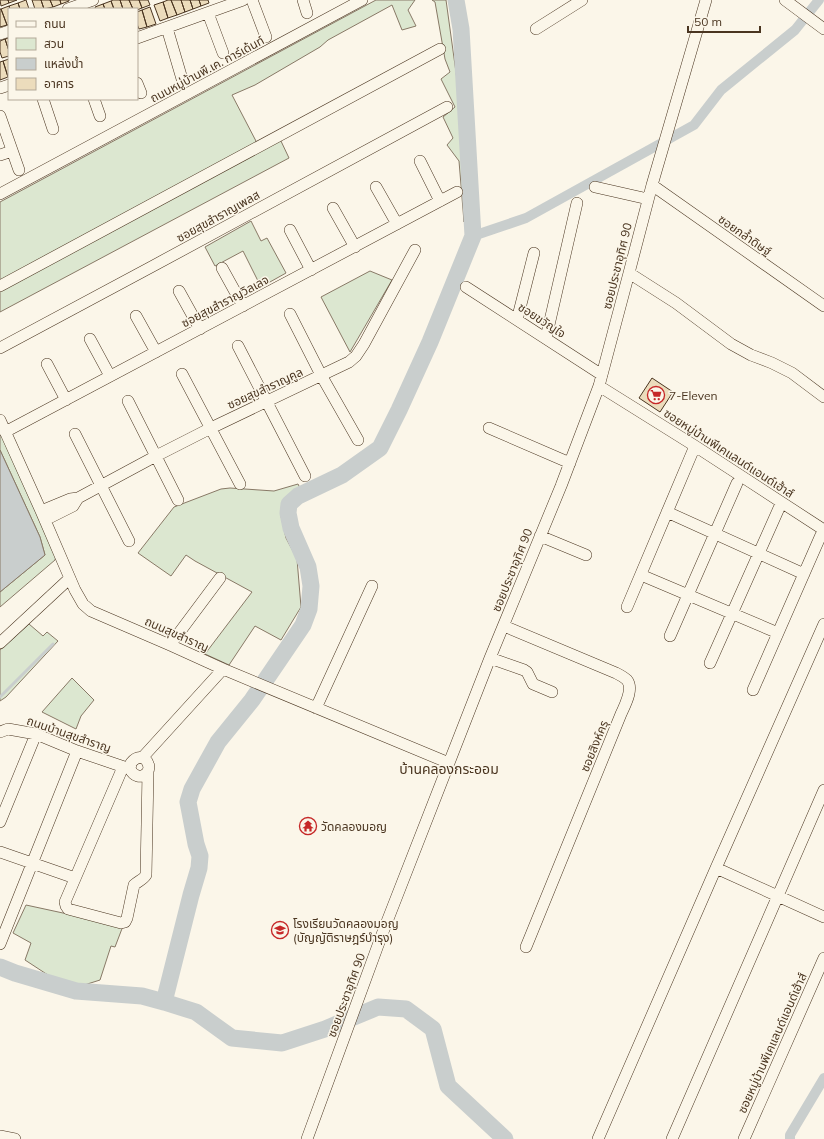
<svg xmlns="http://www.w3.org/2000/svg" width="824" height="1139" font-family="Mulish,'Noto Sans Thai',sans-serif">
<rect width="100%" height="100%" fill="#fbf6e9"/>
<path fill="#dce7d0" stroke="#887966" d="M376 0H415L408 10 416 26 402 30 392 5 328 40 320 47 255 85 232 95 257 143 0 281V202Z
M432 0H446L459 94 464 222 459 161 447 145 453 138 443 117 455 107 441 79 450 72 445 59 435 2Z
M280 139 289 158 0 312V290Z
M251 221 261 241 267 238 286 273 261 287 243 251 215 266 205 247Z
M370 271 392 280 350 352 321 297Z
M0 428 56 556 55 560 0 607V592L45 555 40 537 0 450Z
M298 484 300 488 288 498 282 506 281 516 286 538 297 559 301 607 281 640 255 626 229 665 205 654 252 592 195 561 186 555 171 576 138 553 174 507 221 489 230 488 274 491Z
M29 624 43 636 47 632 58 641 6 697 0 701V650Z
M72 678 94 700 81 716 76 729 42 712Z
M26 905 123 926 115 947 111 946 100 980 81 986 51 977 25 960 31 943 13 933Z"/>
<path fill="#c9cecd" stroke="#887966" d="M0 450 40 537 45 555 0 592Z"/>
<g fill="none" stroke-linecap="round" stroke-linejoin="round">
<path stroke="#c9cecd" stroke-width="3" d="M0 697 53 644"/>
<path stroke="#c9cecd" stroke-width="10" d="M473 236 526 218 694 125 721 90 795 30 819 0
M790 1139V1135L824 1078"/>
<path stroke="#c9cecd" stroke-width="17" d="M0 967 15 973 76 991 142 996 164 1002 196 1012 232 1038 282 1043 325 1029 378 1007 406 1009 433 1029 448 1086 505 1139
M164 1002 191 895 199 868 200 856 196 844 188 802 192 789 218 742 252 700 303 625 309 609 311 586 308 567 291 528 288 513 289 504 298 496 342 475 380 448 399 410 430 342 473 236 461 29 456 0"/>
</g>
<path fill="#ecdcbc" stroke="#4a3520" d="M0 0H8L9 3 1 6Z
M8 0H17L9 3Z
M26 0 29 9H20L18 3Z
M32 0H41L44 9H35Z
M41 0H50L53 7 44 9Z
M50 0H60L61 4 53 7Z
M60 0H69V1L61 4Z
M113 0H120L123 9H114L111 1Z
M120 0H129L133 9H123Z
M129 0H139L142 8 137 10 133 9Z
M139 0H148L150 5 142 8Z
M168 0H171L177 15 168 18 163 2Z
M171 0H181L185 12 177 15Z
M181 0H190L193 9 185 12Z
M190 0H199L201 6 193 9Z
M199 0H208L209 3 201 6Z
M111 1 114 9H105L103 4Z
M163 2 168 18 160 21 154 5Z
M18 3 20 9H10L9 6Z
M103 4 105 9H96L95 7Z
M9 6 10 9H9V24L7 25 1 9Z
M150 7 156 24 147 27 142 10Z
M0 9H1L7 25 0 27Z
M142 10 147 27 139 29 137 24V12Z
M9 38V51L5 39Z
M5 39 9 51V56L2 58 0 52V41Z
M9 59V77H8L3 61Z
M3 61 8 77 0 80V62Z
M652 378 673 392 660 412 639 398Z"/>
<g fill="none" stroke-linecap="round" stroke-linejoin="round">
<g stroke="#4a3520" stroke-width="12">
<path id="minor" d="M252 0 266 37
M303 0 307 13
M785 0 824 29
M68 9 93 0
M208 13 223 53
M167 28 182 79
M536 29 582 0
M0 34 9 31
M137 38 243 0
M137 83 141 93
M0 88 9 85
M43 99 53 129
M94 99 100 116
M0 116 19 170
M0 155 12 151
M420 161 440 201
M652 185 824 306
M376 187 397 224
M595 187 648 199
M0 194 362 0
M333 208 355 247
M290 230 311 270
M222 268 243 306
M629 273 676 303 731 344 751 355 772 363 792 373 824 397
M0 286 440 49
M466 287 602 375
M179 291 200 329
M290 314 321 375 358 440
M136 316 156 352
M517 320 534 253
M546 338 577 203
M90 339 110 376
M238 346 305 476
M0 348 153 266 447 107
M47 364 66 400
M182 374 240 484
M599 386 695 446 824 530
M128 401 178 500
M0 420 41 511 75 590 83 604 91 611 170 645 223 669 449 763
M489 428 570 463
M5 432 457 192
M75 434 129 541
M78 498 156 456 211 428 349 362 356 356 364 344 415 250
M41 511 70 499 78 498 73 506 45 520
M667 512 804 574
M540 536 586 555
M641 575 778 633
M627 607 695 446
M504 626 616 673C620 675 624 677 627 680 634 689 625 705 621 714L526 947
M670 636 737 483
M0 643 70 578
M170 645 220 578
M490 658 524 670 527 672 533 684 552 692
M710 663 779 508
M753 690 821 535
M316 708 372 586
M0 732 8 729 36 734 77 751 130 769C138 785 157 771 145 759 139 756 135 758 131 763L130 769
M142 758 223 669
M123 767 65 902 66 906 68 909 121 923 125 922 127 918 134 885C138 881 143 880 146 875L148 772
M0 822 36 734
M0 852 75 878
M716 868 824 917
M0 944 77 751
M0 1136 15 1139
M307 1139 381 937 490 658 561 486 599 386 629 273 652 185 706 0
M598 1139 716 868 824 624
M672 1139 824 790
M744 1139 824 958"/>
</g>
<use href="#minor" stroke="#fbf6e9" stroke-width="11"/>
</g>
<defs>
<g id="supermarket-ring" transform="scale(0.9)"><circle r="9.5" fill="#fbf6e9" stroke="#c62828" stroke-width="1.5"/><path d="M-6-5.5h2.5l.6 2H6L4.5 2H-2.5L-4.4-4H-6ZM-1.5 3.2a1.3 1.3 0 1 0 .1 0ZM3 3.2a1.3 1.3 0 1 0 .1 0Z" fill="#c62828"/></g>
<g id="temple-ring" transform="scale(0.9)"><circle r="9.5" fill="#fbf6e9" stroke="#c62828" stroke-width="1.5"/><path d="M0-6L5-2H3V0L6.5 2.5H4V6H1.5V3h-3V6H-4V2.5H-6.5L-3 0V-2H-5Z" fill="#c62828"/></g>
<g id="school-ring" transform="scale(0.9)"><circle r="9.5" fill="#fbf6e9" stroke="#c62828" stroke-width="1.5"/><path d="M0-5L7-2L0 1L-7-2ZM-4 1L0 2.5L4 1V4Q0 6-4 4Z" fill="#c62828"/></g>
</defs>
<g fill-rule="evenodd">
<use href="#supermarket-ring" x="656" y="395"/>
<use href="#temple-ring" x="308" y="826"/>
<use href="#school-ring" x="280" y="930"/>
</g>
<g text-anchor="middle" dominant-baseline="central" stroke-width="3" stroke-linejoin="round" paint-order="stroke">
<g font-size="12" fill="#4a3520" stroke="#fbf6e9">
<text transform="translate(207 69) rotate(-28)">ถนนหมู่บ้านพี.เค. การ์เด้นท์</text>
<text transform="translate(218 216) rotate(-29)">ซอยสุขสำราญเพลส</text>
<text transform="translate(745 235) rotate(35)">ซอยกล้ำดิษฐ์</text>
<text transform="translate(617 266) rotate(-76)">ซอยประชาอุทิศ 90</text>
<text transform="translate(225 301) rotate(-28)">ซอยสุขสำราญวิลเลจ</text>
<text transform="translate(542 320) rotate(33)">ซอยขวัญใจ</text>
<text transform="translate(265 388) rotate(-25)">ซอยสุขสำราญคูล</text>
<text transform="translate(729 453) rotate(33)">ซอยหมู่บ้านพีเคแลนด์แอนด์เฮ้าส์</text>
<text transform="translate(512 570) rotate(-68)">ซอยประชาอุทิศ 90</text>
<text transform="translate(177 634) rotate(24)">ถนนสุขสำราญ</text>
<text transform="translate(69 734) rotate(19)">ถนนบ้านสุขสำราญ</text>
<text transform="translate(594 746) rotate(-68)">ซอยสิงห์ครุ</text>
<text transform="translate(346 995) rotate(-70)">ซอยประชาอุทิศ 90</text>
<text transform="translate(772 1043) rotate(-66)">ซอยหมู่บ้านพีเคแลนด์แอนด์เฮ้าส์</text>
</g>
<g font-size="12" fill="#4a3520" stroke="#fbf6e9" text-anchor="start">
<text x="669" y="395">7-Eleven</text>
<text x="321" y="826">วัดคลองมอญ</text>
<text x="293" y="923">โรงเรียนวัดคลองมอญ<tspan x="293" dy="14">(บัญญัติราษฎร์บำรุง)</tspan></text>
</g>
<g font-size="14" fill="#4a3520" stroke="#fbf6e9">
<text x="449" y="769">บ้านคลองกระออม</text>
</g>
</g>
<rect x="8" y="8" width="130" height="92" fill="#fbf6e9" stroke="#b4a999"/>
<rect x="16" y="21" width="20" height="6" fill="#fbf6e9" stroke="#b4a999"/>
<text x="44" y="28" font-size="12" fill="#4a3520">ถนน</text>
<rect x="16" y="38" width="20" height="12" fill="#dce7d0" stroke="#b4a999"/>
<text x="44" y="48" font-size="12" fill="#4a3520">สวน</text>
<rect x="16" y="58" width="20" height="12" fill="#c9cecd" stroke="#b4a999"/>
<text x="44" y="68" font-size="12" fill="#4a3520">แหล่งน้ำ</text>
<rect x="16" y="78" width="20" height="12" fill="#ecdcbc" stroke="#b4a999"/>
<text x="44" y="88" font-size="12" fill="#4a3520">อาคาร</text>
<path d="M688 26v6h72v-6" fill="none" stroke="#4a3520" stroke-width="2"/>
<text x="694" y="26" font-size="12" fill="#4a3520" stroke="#fbf6e9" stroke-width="3" paint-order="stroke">50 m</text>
</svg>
